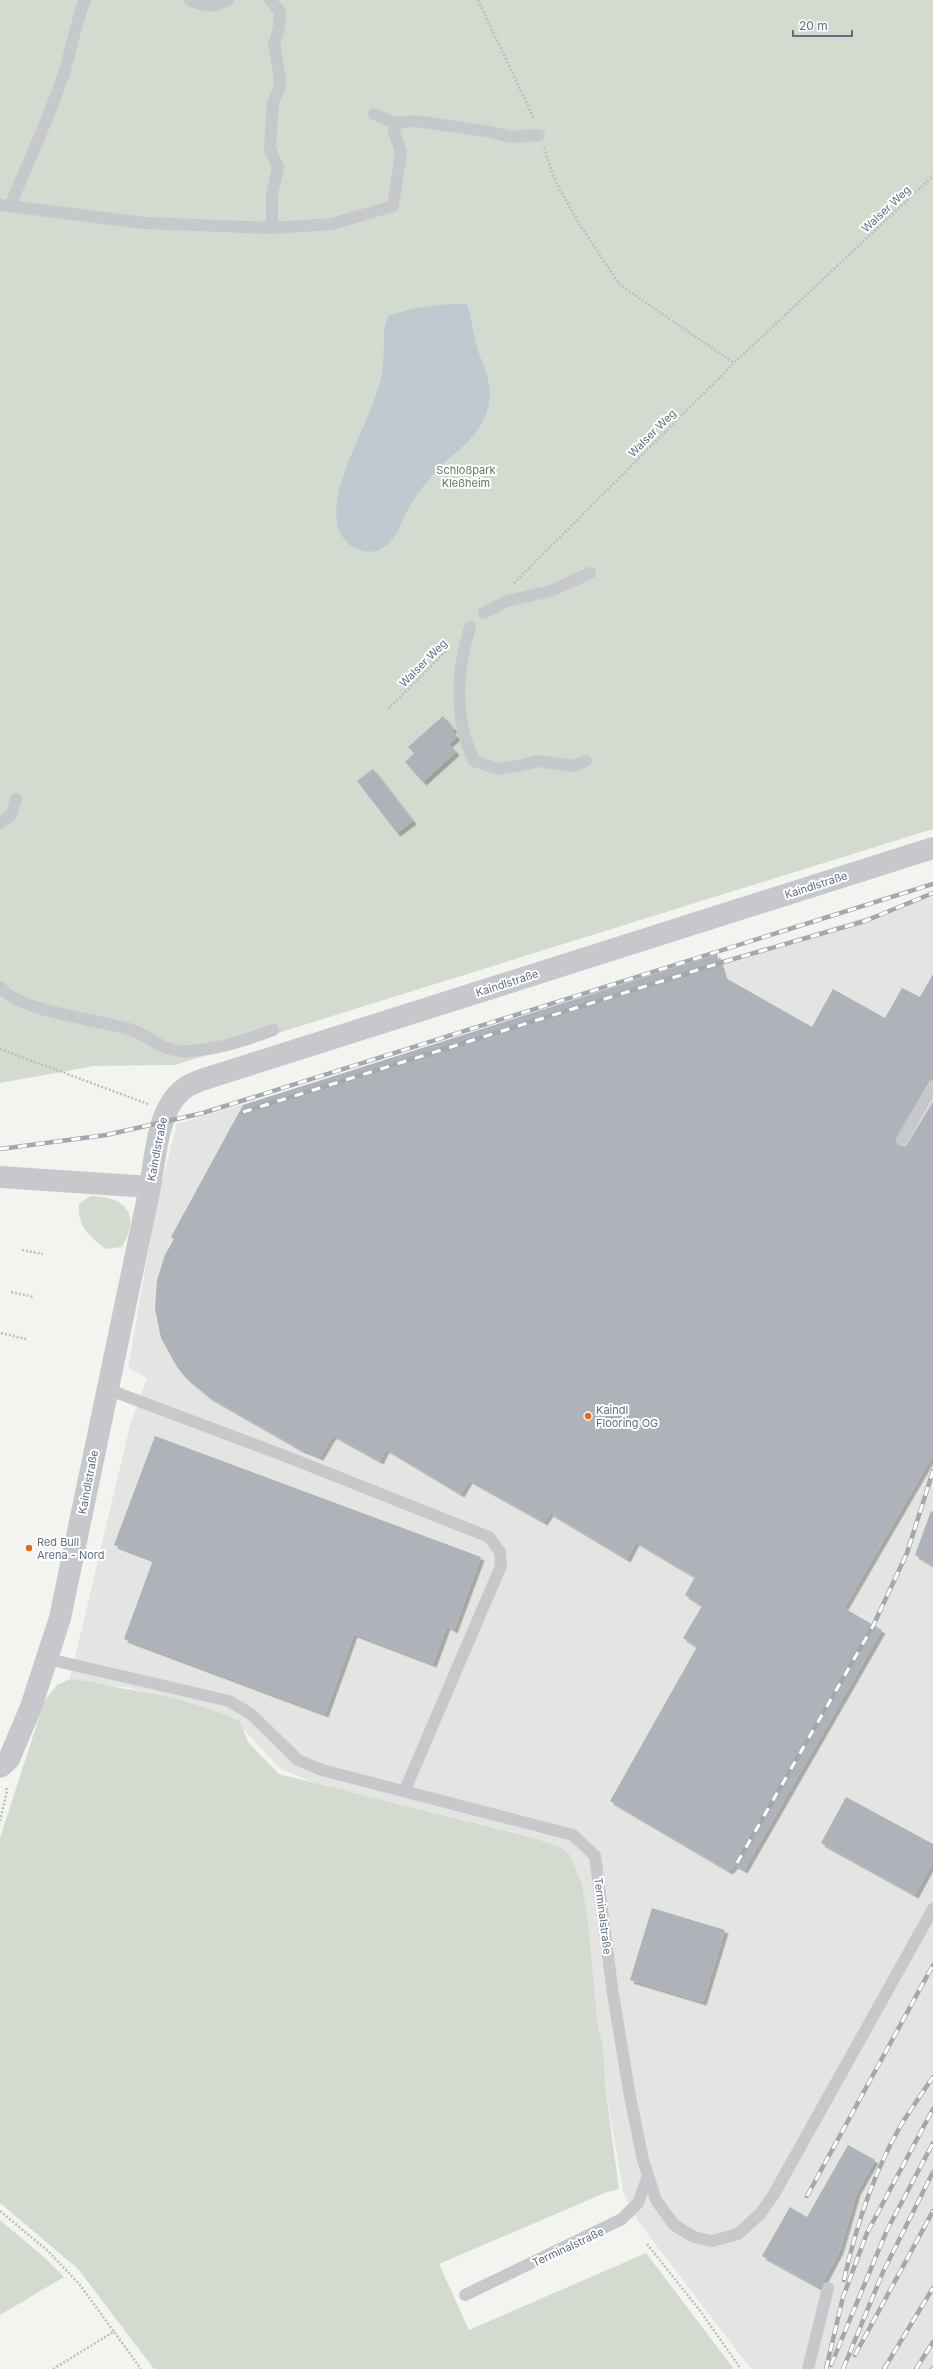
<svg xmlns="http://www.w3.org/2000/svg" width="933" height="2369" font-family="Inter,sans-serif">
<defs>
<filter id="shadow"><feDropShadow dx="3.5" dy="3.5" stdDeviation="0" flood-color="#0004"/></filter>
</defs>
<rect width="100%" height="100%" fill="#f3f4ef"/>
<path fill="#e4e4e3" d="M933 897V2369H751L649 2236 632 2211 623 2191 566 1858 350 1798 281 1769 237 1723 128 1687 69 1683 130 1425 147 1378 128 1368 157 1202 177 1124Z"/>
<path fill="#d3dbd0" d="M0 0H933V829L175 1065 94 1066 0 1083Z
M91 1196C126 1197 141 1214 122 1247L105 1249C89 1235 77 1227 79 1204Z
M70 1679C88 1680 104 1685 121 1688 162 1695 201 1703 239 1721L249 1743 279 1774 533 1838 560 1847 570 1855 582 1885 588 1920 597 2020 603 2048 605 2086 619 2189 607 2192 439 2264 469 2330 646 2253 734 2369H154L78 2269 0 2203V1838L44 1702 57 1685Z
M0 2220 43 2256 64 2277 0 2315Z"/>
<path fill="#c0c9d0" d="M448 304H467C471 316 472 327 475 339 480 364 493 375 489 403 483 438 452 452 431 477 422 487 414 498 408 509 401 522 398 538 384 547 374 554 363 553 353 547 310 521 362 437 373 403 378 391 382 378 383 365 385 348 381 331 389 315L416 308Z"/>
<path fill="#aeb3ba" filter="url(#shadow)" d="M443 716 454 729 452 731 457 737 449 744 456 752 423 782 405 762 414 753 408 747Z
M373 769 413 821 397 833 357 781Z
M717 954 724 977 812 1027 833 989 885 1018 902 988 920 997 933 974V1079L926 1082 895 1140 898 1146H906L933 1101V1455L844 1608 882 1630 744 1870 735 1865 729 1871 610 1801 697 1647 683 1638 702 1606 685 1595 695 1577 636 1542 627 1559 550 1513 544 1522 469 1480 461 1494 386 1449 380 1461 333 1435 320 1457 300 1449 209 1397 186 1378 177 1367 161 1338 155 1309 157 1280 165 1255 174 1239 171 1237 243 1105Z
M155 1436 481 1557 454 1630 447 1626 433 1664 354 1634 325 1714 124 1639 153 1560 114 1545Z
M931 1511 933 1512V1566L915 1555Z
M846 1797 933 1844V1862L915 1895 821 1843Z
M652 1908 725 1930 703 2002 630 1980Z
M848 2145 875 2160 857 2192 840 2250 820 2288 762 2256 790 2207 807 2217Z"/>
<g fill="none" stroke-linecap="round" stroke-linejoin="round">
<path stroke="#bdbec0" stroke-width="2.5" stroke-dasharray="2 2" stroke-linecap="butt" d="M478 0 534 119
M544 148 555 181 580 225 620 285 734 363
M514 583 734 363 933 176
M388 709 447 650
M0 1049 148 1104
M22 1250 43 1254
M11 1292 34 1297
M1 1333 26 1339
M0 1821 7 1791 6 1787
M0 2211 48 2251 80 2285 141 2369
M647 2244 701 2312 741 2369
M53 2369 115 2331"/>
<path stroke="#c6c8cc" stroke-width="12" d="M190 0C204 6 214 9 228 0
M270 0 280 12 279 28 274 45 279 72 280 87 273 102 270 148 278 168 272 194V228
M374 114 395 123
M0 205 144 223 272 228 332 224 393 206 401 152 394 131 395 123 415 121 485 131 511 137 539 135
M10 206C28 162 49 119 64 73 72 48 75 24 85 0
M484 613 507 601 551 591 590 573
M470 627C456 672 454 718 474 761L498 769 518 766 538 761 573 766 586 761
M0 823 12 814 16 799
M0 987C21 1013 99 1019 132 1030 152 1037 163 1053 188 1051 217 1050 246 1040 273 1030
M902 1140 933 1086
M107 1389 285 1456 489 1537 500 1552 501 1566 405 1790
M48 1659 229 1701 251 1714 298 1760 322 1770 573 1835 595 1856 613 1994 629 2091 643 2160 656 2200 674 2225 694 2237 712 2241 738 2234 760 2214 774 2194 933 1909
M465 2295 622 2219 638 2203 648 2176
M808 2369 828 2288"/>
<path stroke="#c6c8cc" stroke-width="22" d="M0 1177 150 1187C156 1156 157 1104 188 1086 196 1081 207 1078 217 1075L933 848
M0 1767 9 1759 31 1707 60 1618 150 1187"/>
<g stroke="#a3a8ae" stroke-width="4.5">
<path id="rail" d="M243 1112 723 962 865 921 933 893
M0 1149 106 1135 203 1113 933 884
M737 1863 873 1626 907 1553 933 1471
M807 2196 933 1965
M844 2280C856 2226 873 2174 901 2125 911 2109 922 2093 933 2077
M855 2355 933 2211
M831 2365 887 2230 933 2143
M826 2369 843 2297 867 2233 933 2109
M843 2369 883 2272 933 2172
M884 2369 933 2288
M916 2369 933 2342
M932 2369 933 2368"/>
</g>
<use href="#rail" stroke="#fff" stroke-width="3" stroke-dasharray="9" stroke-linecap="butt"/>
</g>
<g fill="#ec6518" stroke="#fff" stroke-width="1.5">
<circle cx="588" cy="1416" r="4"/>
<circle cx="29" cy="1548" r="4"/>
</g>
<g text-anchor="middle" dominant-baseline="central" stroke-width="4" stroke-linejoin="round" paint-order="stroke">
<g font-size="11" fill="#616f82" stroke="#fff">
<text transform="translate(886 209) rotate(-43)">Walser Weg</text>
<text transform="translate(652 433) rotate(-45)">Walser Weg</text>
<text transform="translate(423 663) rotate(-45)">Walser Weg</text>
<text transform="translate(816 885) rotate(-18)">Kaindlstraße</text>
<text transform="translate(507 983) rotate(-18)">Kaindlstraße</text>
<text transform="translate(157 1149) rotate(-79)">Kaindlstraße</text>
<text transform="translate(88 1482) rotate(-79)">Kaindlstraße</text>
<text transform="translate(603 1916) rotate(83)">Terminalstraße</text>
<text transform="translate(568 2247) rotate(-25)">Terminalstraße</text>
</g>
<g font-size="11" fill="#627960" stroke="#fff">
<text x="466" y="470">Schloßpark<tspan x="466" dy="13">Kleßheim</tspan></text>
</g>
<g font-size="11" fill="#616f82" stroke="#fff" text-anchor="start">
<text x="596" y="1410">Kaindl<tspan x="596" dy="13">Flooring OG</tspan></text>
<text x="37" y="1542">Red Bull<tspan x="37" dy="13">Arena - Nord</tspan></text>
</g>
</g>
<path d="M793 30v6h59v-6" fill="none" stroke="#616f82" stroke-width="2"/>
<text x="799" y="30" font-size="12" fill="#616f82" stroke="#ffffff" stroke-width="3" paint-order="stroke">20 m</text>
</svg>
